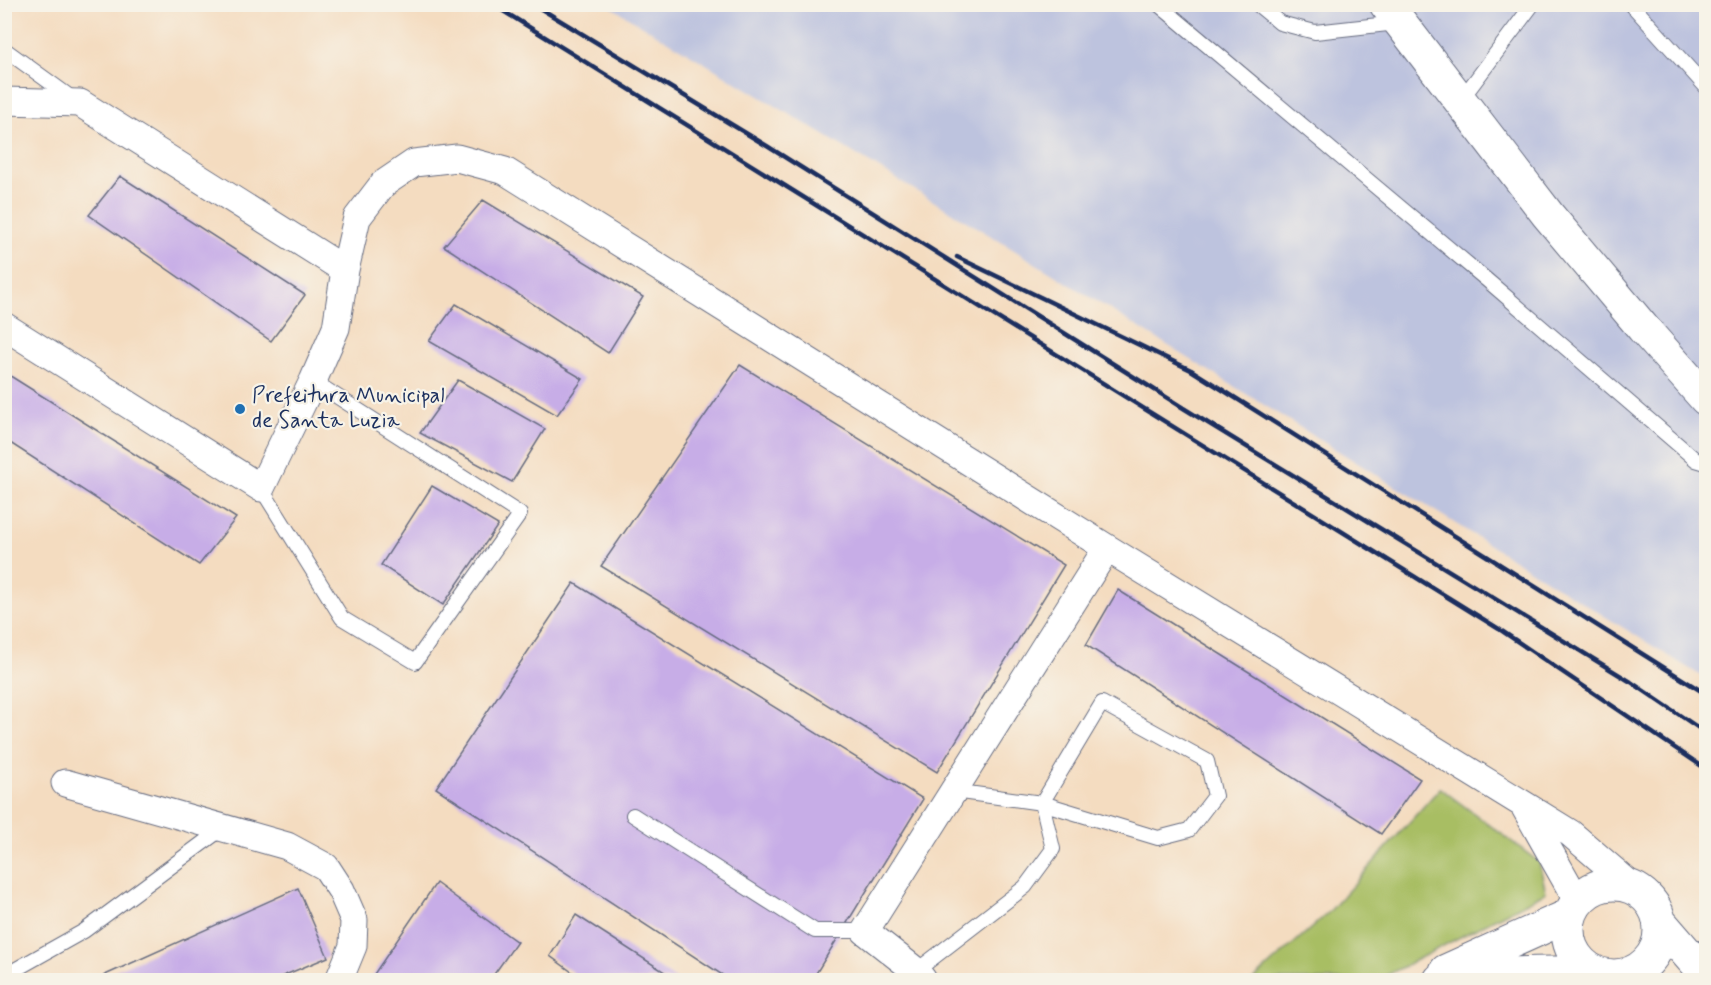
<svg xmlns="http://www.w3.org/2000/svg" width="1711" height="985" font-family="Mynerve,sans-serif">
<rect width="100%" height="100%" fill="#f7f3e8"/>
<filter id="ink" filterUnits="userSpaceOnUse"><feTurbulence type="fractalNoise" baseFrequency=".0167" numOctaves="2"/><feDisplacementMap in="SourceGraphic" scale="12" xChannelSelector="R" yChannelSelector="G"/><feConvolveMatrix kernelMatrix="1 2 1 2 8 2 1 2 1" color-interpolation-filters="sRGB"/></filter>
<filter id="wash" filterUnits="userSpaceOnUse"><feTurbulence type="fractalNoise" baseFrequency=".008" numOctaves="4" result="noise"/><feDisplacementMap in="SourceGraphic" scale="24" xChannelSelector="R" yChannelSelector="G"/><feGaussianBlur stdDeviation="1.35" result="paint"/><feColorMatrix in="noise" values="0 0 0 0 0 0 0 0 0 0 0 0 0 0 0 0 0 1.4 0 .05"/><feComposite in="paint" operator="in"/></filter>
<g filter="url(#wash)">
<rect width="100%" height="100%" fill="#f4dcc0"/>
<path fill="#bdc3de" d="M608 5H1706V679L1001 242Z"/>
<path fill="#a8be63" stroke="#627660" stroke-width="1.5" d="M1440 788 1539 862 1546 892 1378 980H1253L1329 912Z"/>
<g id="blocks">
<path fill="#c7ade7" d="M120 176 305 295 271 341 89 215Z
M483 200 643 297 608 353 444 246Z
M456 304 583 379 557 415 429 341Z
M740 365 1064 565 937 772 601 566Z
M4 372 236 518 199 565 4 439Z
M458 380 545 429 512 482 420 433Z
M432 486 498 525 443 605 381 565Z
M574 583 923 799 812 980H730L436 788Z
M1118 590 1420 779 1381 834 1086 645Z
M436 883 517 942 490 980H370Z
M298 888 328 957 273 980H94Z
M576 915 677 980H583L550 956Z"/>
</g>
</g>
<g filter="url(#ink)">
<use href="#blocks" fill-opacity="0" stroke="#676c80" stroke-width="1.5"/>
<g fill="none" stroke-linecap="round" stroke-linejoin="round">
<g stroke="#676c80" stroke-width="16">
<path id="lane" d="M1158 4 1488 281 1696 460 1706 463
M1257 4 1280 23 1315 32 1397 23
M1631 4 1706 87
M4 49 73 99
M1460 101 1533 4
M261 488 342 618 415 662 520 514 313 381
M633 815 815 931H865
M916 971 1025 887 1053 849 1042 803 1102 703 1207 761 1215 796 1189 830 1158 838 1042 803 953 791
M4 976 84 931 223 828"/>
</g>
<g stroke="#676c80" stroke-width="29">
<path id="street" d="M4 101 80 103 345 270
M4 326 261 488 313 381 336 328 345 270 357 218 383 184 414 163 457 158 505 171 1107 548 1570 833 1634 888
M65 783 287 846 326 867 341 890 354 920 353 946 339 980
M1524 806 1578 902
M923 980 916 971 865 931 1107 548"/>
</g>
<g stroke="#676c80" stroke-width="35">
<path id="secondary" d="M1386 4 1548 215 1643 328 1706 399
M1568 930a46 46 0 1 1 92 0a46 46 0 1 1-92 0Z
M1660 922 1706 975
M1446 971 1570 915
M1440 980C1494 974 1550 970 1605 975"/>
</g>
<use href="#lane" stroke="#fff" stroke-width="14"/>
<use href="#street" stroke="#fff" stroke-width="27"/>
<use href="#secondary" stroke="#fff" stroke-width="33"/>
<path stroke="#1b2f5e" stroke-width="4.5" d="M492 4 1499 629 1706 769
M533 4 767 146 1185 409 1631 682 1706 733
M957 257 1191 370 1706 694"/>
</g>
</g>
<circle fill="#1f6fb2" stroke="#f7f3e8" stroke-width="2" cx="240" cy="409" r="6"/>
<g text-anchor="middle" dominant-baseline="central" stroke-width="4.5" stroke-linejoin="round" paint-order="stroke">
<g font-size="22" fill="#1b2f5e" stroke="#f7f3e8" text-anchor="start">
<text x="252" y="396">Prefeitura Municipal<tspan x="252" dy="25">de Santa Luzia</tspan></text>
</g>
</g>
<rect width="1711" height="985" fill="none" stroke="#f7f3e8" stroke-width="24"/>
</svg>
